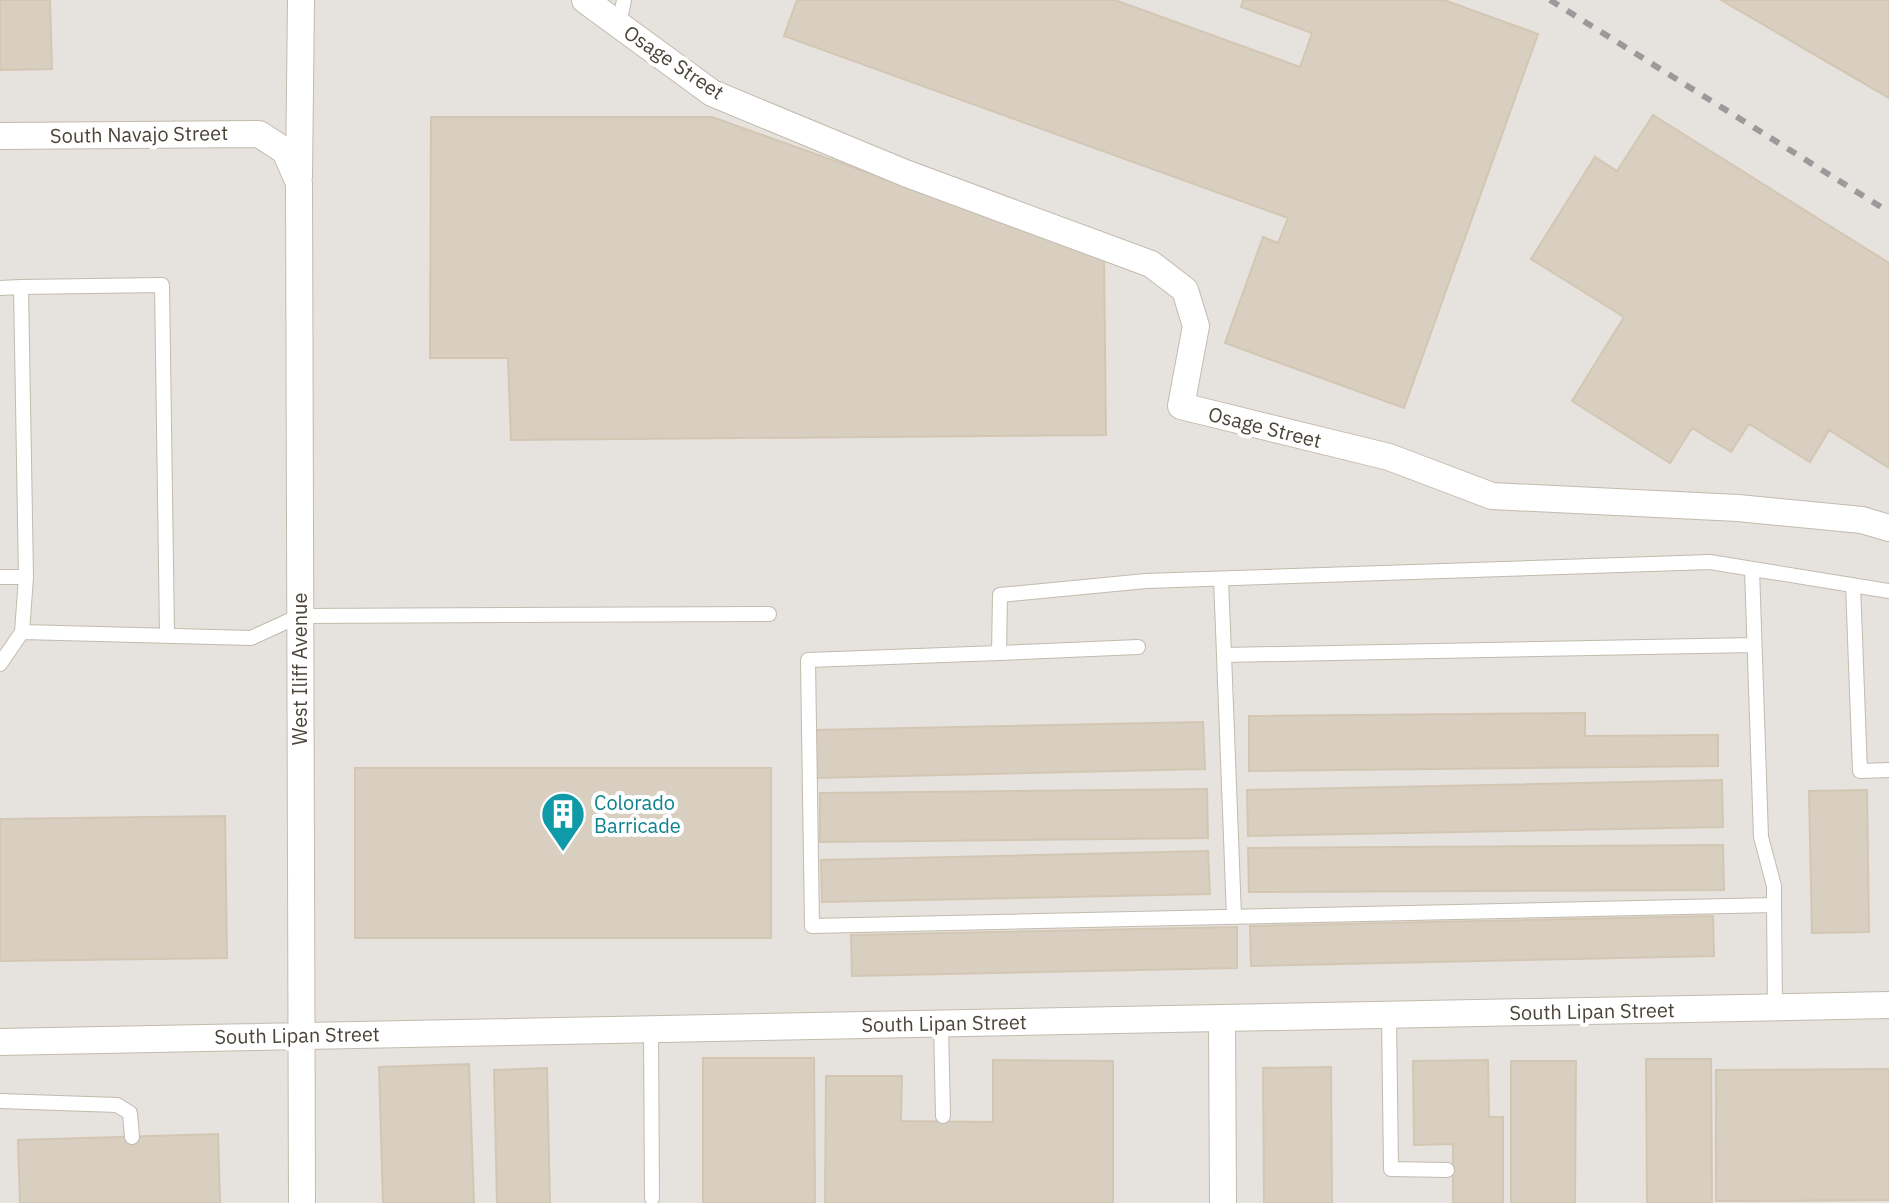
<svg xmlns="http://www.w3.org/2000/svg" width="1889" height="1203" font-family="'IBM Plex Sans',sans-serif">
<rect width="100%" height="100%" fill="#f6f3ec"/>
<path fill="#e6e2dd" d="M0 0H1889V1203H0Z"/>
<path fill="#d8cfc1" stroke="#d3c7b4" stroke-width="2" d="M0 0H50L52 69 0 70Z
M797 0H1115L1300 67 1312 33 1241 7 1243 0H1444L1538 34 1404 408 1225 343 1263 237 1278 243 1288 218 784 36Z
M1721 0H1889V98Z
M1653 115 1889 263V468L1829 430 1810 462 1749 424 1731 452 1692 428 1670 463 1572 401 1624 317 1531 259 1595 157 1617 171Z
M431 117H712L1104 257 1106 435 511 440 508 358H430Z
M1585 713V736L1718 735V766L1249 771V716Z
M1203 722 1205 769 816 778 815 730Z
M355 768H771V938H355Z
M1722 780 1723 827 1248 836 1247 790Z
M1207 789 1208 838 820 842V793Z
M1867 790 1869 932 1812 933 1809 791Z
M225 816 227 958 0 961V819Z
M1723 845 1724 890 1249 892 1248 848Z
M1208 851 1210 894 822 902 821 860Z
M1713 916 1714 956 1251 966 1250 926Z
M1237 927V968L852 976 851 935Z
M703 1058H814L815 1203H703Z
M1646 1059H1711L1712 1203H1647Z
M993 1060 1113 1061V1203H825L826 1076H902L901 1121 993 1122Z
M1488 1060 1489 1117H1503V1203H1453V1144L1414 1145 1413 1061Z
M1511 1061H1576L1575 1203H1511Z
M469 1064 474 1203H383L379 1067Z
M1331 1067 1332 1203H1264L1263 1068Z
M547 1068 550 1203H497L494 1070Z
M1889 1069V1200L1716 1201V1070Z
M218 1134 220 1203H20L18 1140Z"/>
<g fill="none" stroke-linecap="round" stroke-linejoin="round">
<g stroke="#c2bbae" stroke-width="16">
<path id="lane" d="M619 25 624 0
M0 288 21 287
M1752 569 1761 837 1774 886V905
M0 577H26
M1221 579 1224 655
M1853 585 1860 771 1889 770
M22 632 26 577 21 287 162 285 167 635
M999 653 1138 647
M0 664 22 632 251 638 299 616 769 614
M1234 916 1224 655 1754 645
M1775 1008 1774 905 812 926 808 660 999 653 1000 595 1146 581 1710 562 1889 591
M1389 1015 1391 1169 1447 1170
M941 1024 943 1116
M651 1029 652 1198
M0 1101 117 1105 130 1113 132 1137"/>
</g>
<g stroke="#c2bbae" stroke-width="28">
<path id="street" d="M585 0 712 93 905 173 1151 264 1185 290 1196 326 1181 406 1389 457 1492 496 1738 508 1862 520 1889 528
M0 136 259 134 285 151 299 183 302 1203
M299 176 301 0
M1222 1019 1223 1203
M0 1042 1889 1005"/>
</g>
<use href="#lane" stroke="#fff" stroke-width="14"/>
<use href="#street" stroke="#fff" stroke-width="26"/>
<path stroke="#9a9a9a" stroke-width="6" stroke-dasharray="10 10" stroke-linecap="butt" d="M1550 0 1889 212"/>
</g>
<defs>
<g id="building-pin" transform="scale(2.3)"><path d="M0 17L-7.5 6A9.5 9.5 0 1 1 7.5 6Z" fill="#0f9aa8" stroke="#fff"/><path d="M-4-6H4V6H1V3H-1V6H-4ZM-2.5-4.3h1.7v1.8h-1.7ZM.8-4.3h1.7v1.8H.8ZM-2.5-1h1.7V.8h-1.7ZM.8-1h1.7V.8H.8Z" fill="#fff"/></g>
</defs>
<g fill-rule="evenodd">
<use href="#building-pin" x="563" y="814"/>
</g>
<g text-anchor="middle" dominant-baseline="central" stroke-width="8" stroke-linejoin="round" paint-order="stroke">
<g font-size="20" fill="#4b4439" stroke="#fff">
<text transform="translate(674 62) rotate(34)">Osage Street</text>
<text transform="translate(139 134) rotate(-1)">South Navajo Street</text>
<text transform="translate(1265 427) rotate(14)">Osage Street</text>
<text transform="translate(299 669) rotate(-90)">West Iliff Avenue</text>
<text transform="translate(1592 1011) rotate(-1)">South Lipan Street</text>
<text transform="translate(944 1023) rotate(-1)">South Lipan Street</text>
<text transform="translate(297 1035) rotate(-1)">South Lipan Street</text>
</g>
<g font-size="20" fill="#0d838f" stroke="#fff" text-anchor="start">
<text x="594" y="802">Colorado<tspan x="594" dy="23">Barricade</tspan></text>
</g>
</g>
</svg>
